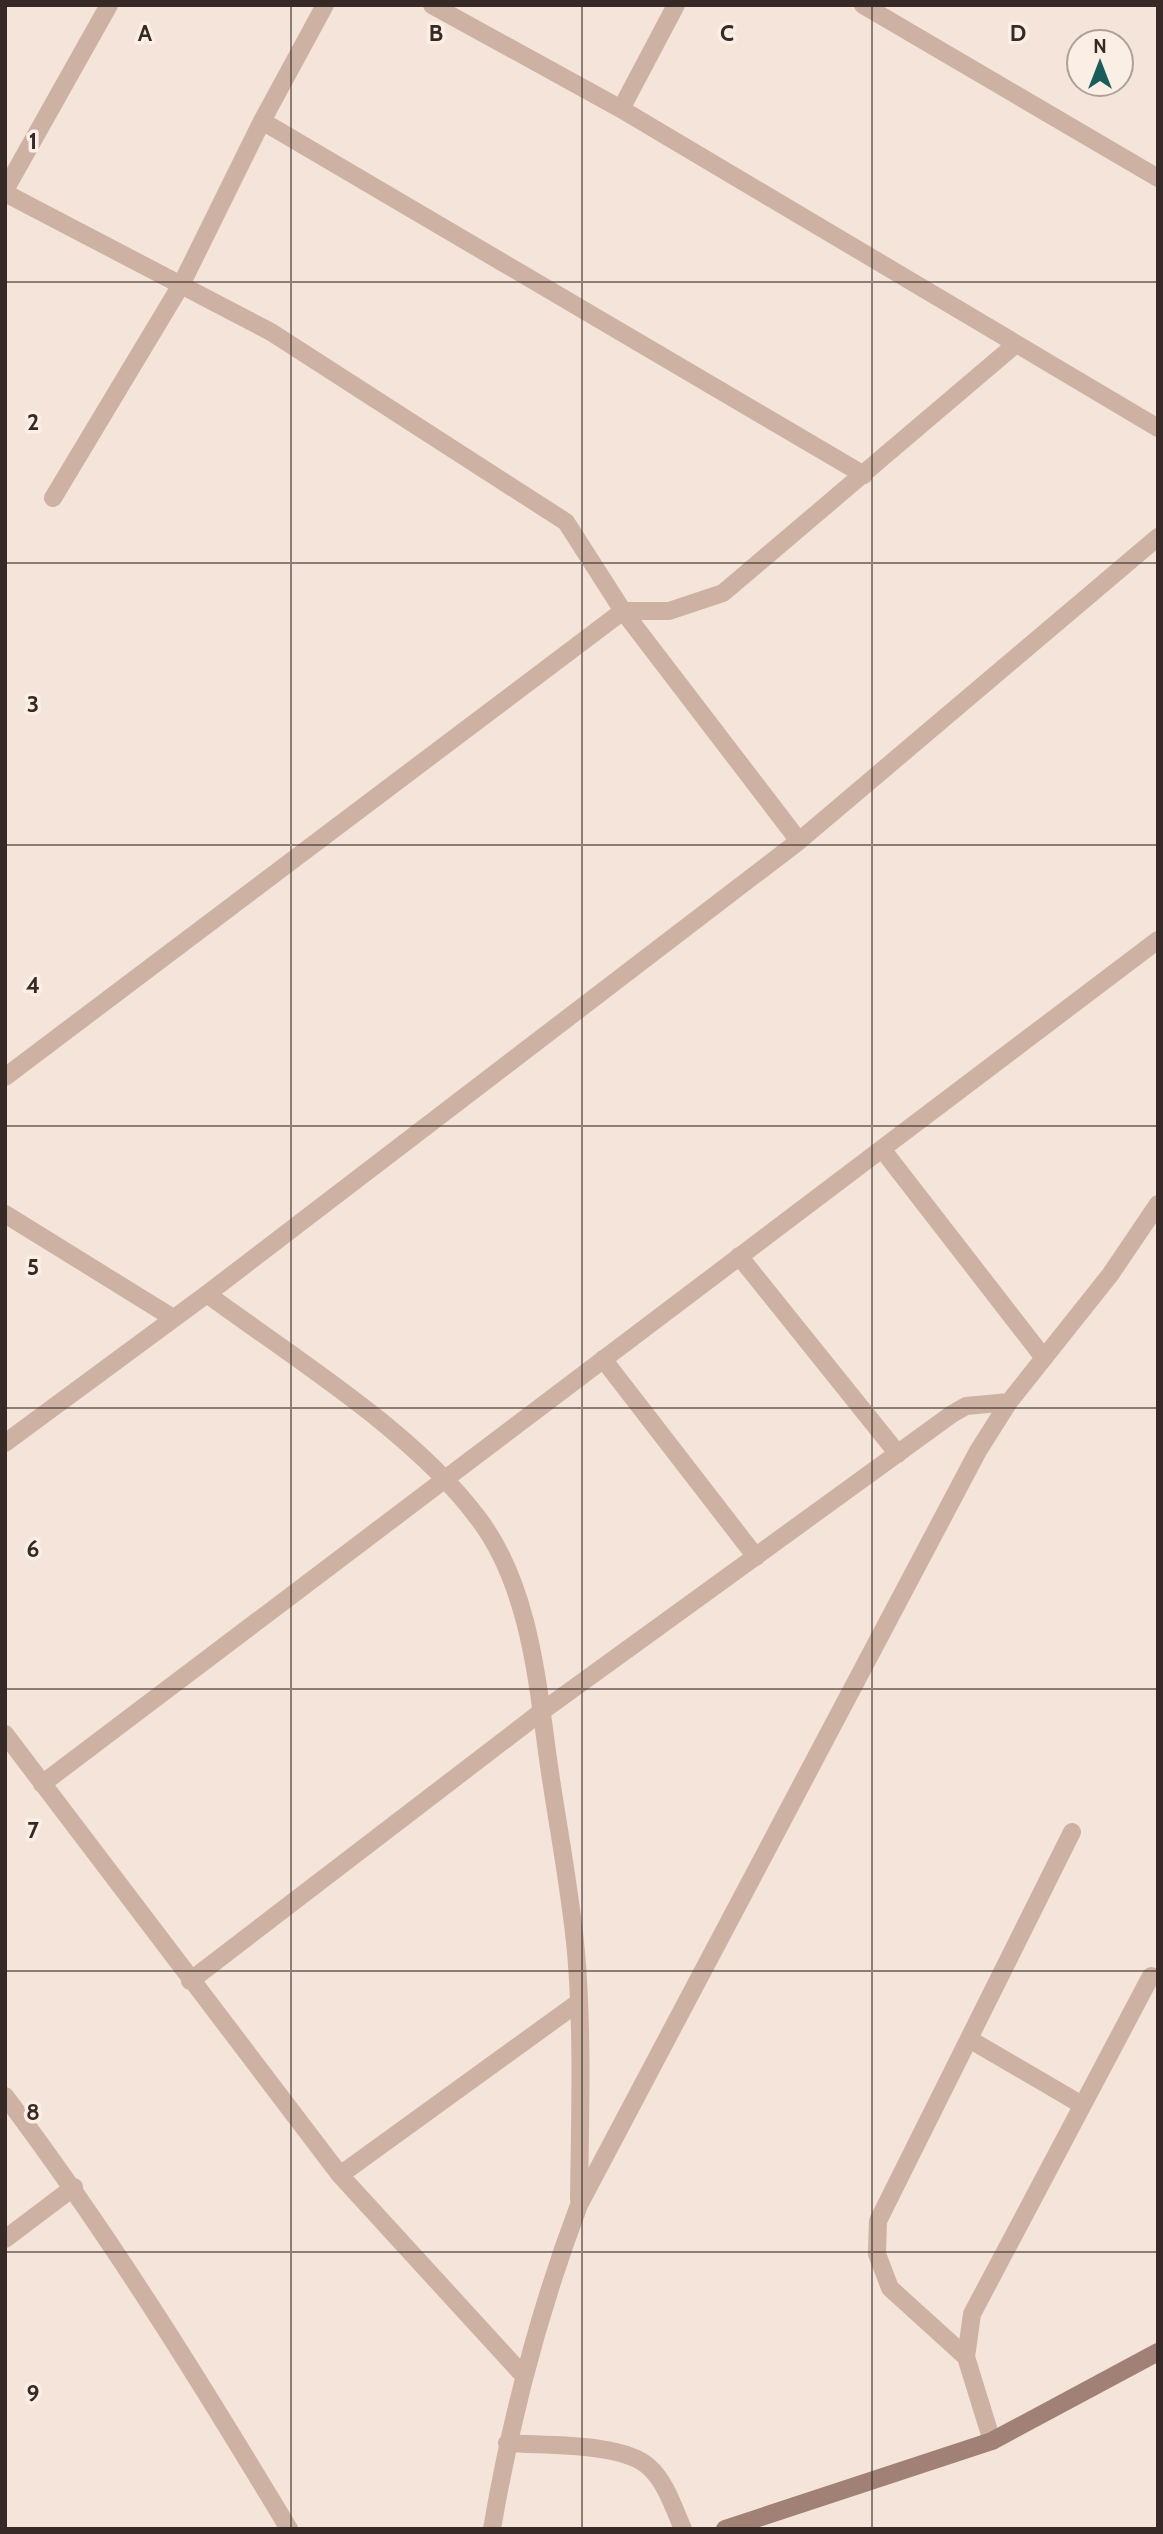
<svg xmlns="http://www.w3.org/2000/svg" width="1163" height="2534" font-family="Cabin,sans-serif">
<rect width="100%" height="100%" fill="#f4e4d9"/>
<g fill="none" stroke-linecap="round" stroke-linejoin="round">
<path stroke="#cdb2a3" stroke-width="18" d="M432 5 621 109 1158 428
M863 5 1158 178
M621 109 676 5
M262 121 864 475
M5 190 109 5
M5 193 271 332 566 522 623 611 799 841
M53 498 181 285 262 121 325 5
M5 1077 623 611H669L723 593 1016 344
M882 1149 1044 1358
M5 1214 173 1318
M739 1256 898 1454
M207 1294C295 1359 413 1431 478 1518 529 1585 537 1679 548 1759 557 1823 570 1887 576 1952 583 2034 580 2117 579 2200
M603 1359 756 1557
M5 1443 207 1294 799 841 1158 537
M5 1734 340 2175 523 2375
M42 1784 1158 940
M190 1981 541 1712 952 1414 966 1406 1009 1402
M969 2039 1082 2105
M5 2096C109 2234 200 2381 289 2529
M340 2175 579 2002
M5 2239 74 2187
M966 2357 890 2288 877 2254 878 2221 1072 1832
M992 2441 966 2357 972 2314 1151 1976
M507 2443C543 2446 623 2442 649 2467 666 2482 674 2509 683 2529
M492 2529C511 2417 539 2311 579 2205L978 1451 1009 1402 1110 1275 1158 1204"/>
<path stroke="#a18075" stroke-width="18" d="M725 2529 992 2441 1158 2352"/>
</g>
<path fill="none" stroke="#372a26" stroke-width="2" stroke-opacity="0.55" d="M291 5V2529M582 5V2529M872 5V2529M5 282H1158M5 563H1158M5 845H1158M5 1126H1158M5 1408H1158M5 1689H1158M5 1971H1158M5 2252H1158"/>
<g font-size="23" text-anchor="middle" font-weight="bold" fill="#372a26" stroke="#fbefe5" stroke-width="7" stroke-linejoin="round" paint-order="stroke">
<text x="145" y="41">A</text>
<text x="436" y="41">B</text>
<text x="727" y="41">C</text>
<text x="1018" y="41">D</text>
<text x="33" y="149">1</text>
<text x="33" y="430">2</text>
<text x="33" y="712">3</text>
<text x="33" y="993">4</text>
<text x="33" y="1275">5</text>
<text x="33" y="1557">6</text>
<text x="33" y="1838">7</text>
<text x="33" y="2120">8</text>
<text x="33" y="2401">9</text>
</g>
<rect width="1163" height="2534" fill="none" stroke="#372a26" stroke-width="14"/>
<g transform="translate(1100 63)"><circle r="33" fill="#fbefe5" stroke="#ada099" stroke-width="2"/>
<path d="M0-5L12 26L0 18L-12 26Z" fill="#185d5a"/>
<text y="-10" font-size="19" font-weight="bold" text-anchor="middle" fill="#372a26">N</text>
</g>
</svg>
